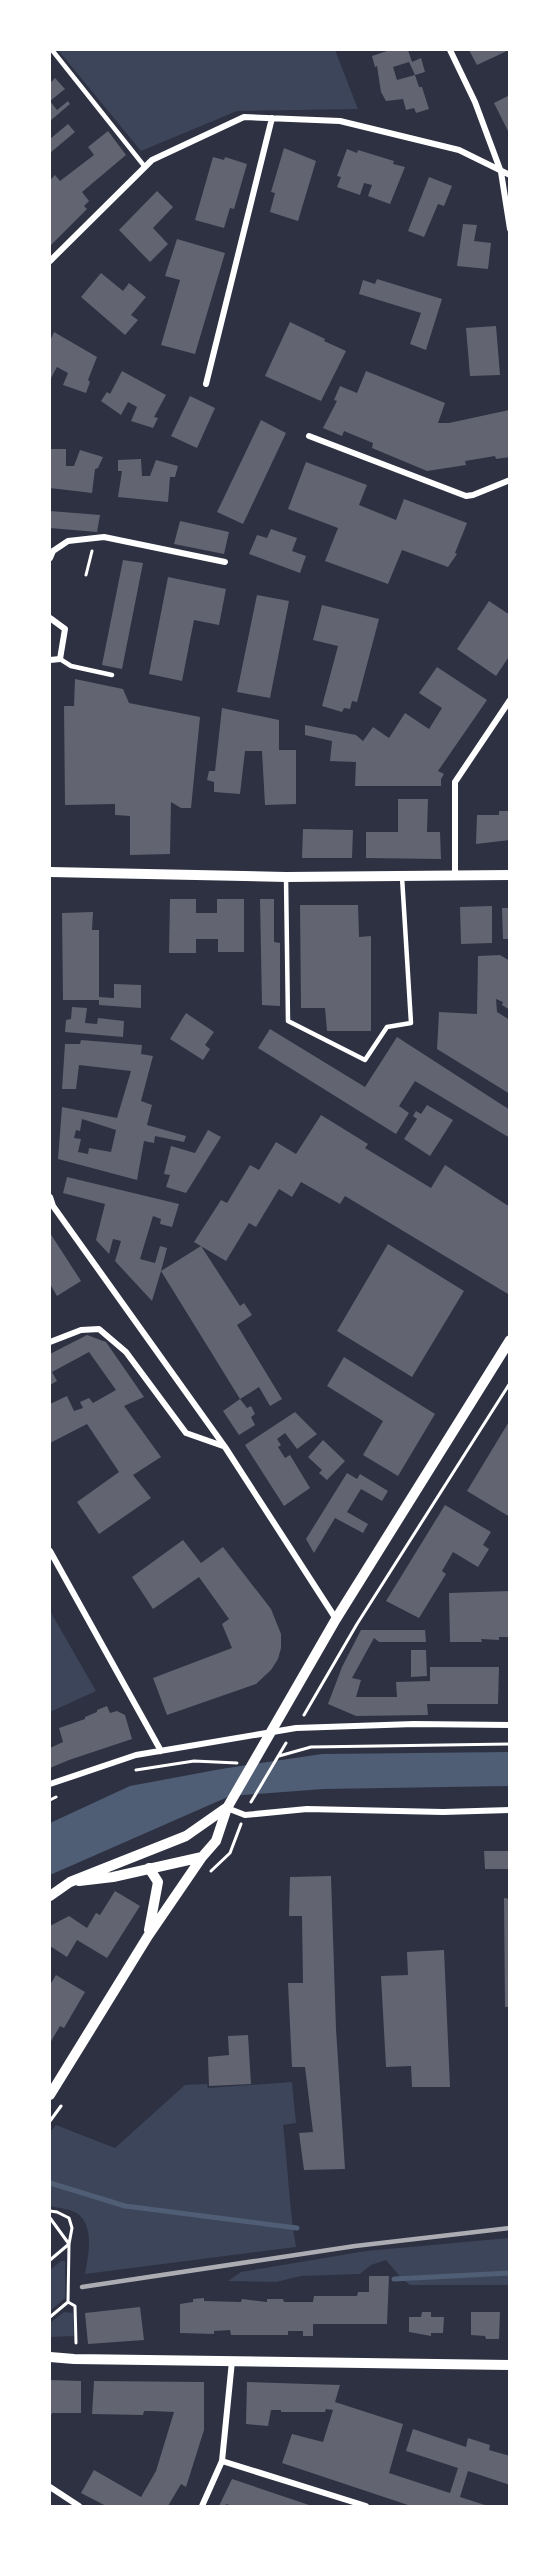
<svg xmlns="http://www.w3.org/2000/svg" width="559" height="2556" font-family="'Golos Text',sans-serif">
<rect width="100%" height="100%" fill="#2d3142"/>
<path fill="#3c4559" d="M58 50H335L358 109 237 111 141 151Z
M50 1611 96 1691 50 1712Z
M292 2082 296 2123 283 2125C288 2166 289 2207 296 2247L85 2274C88 2256 95 2228 78 2214 71 2209 58 2208 50 2206V2132L56 2125 115 2148 185 2085 207 2084 208 2088Z
M509 2238V2285H410L402 2279 386 2260 371 2265 360 2274 301 2276 276 2282 228 2281 241 2272 366 2251Z
M61 2261H65V2298L50 2311V2270Z
M64 2312 73 2313 74 2336 50 2337V2323Z"/>
<path fill="#4f5d75" d="M509 1752V1786L323 1789 230 1796 50 1875V1823L130 1786 221 1769 322 1754Z"/>
<g fill="none" stroke-linecap="round" stroke-linejoin="round">
<path stroke="#4f5d75" stroke-width="5" d="M50 2183 125 2206 297 2228
M394 2279 510 2273"/>
</g>
<path fill="#626471" fill-rule="evenodd" d="M386 50H408L412 62 421 58 425 72 415 75 419 87H422L429 109 416 113 414 108 406 110 403 99 386 101 381 92 377 66 375 67 372 56 387 51ZM409 62 415 75 397 80 393 67Z
M469 50H509L477 65Z
M55 78 65 89 50 101 57 110 68 101 70 104 50 121V83Z
M510 95V135L494 103Z
M68 124 75 132 50 153V139Z
M108 131 126 155 82 192 89 201 84 206 87 209 50 246V180L55 175 60 181 94 155 88 147Z
M284 148 316 161 298 221 270 212 275 193 271 192Z
M347 149 357 153 358 150 394 161 393 164 405 167 390 204 368 196 372 185 364 183 360 195 337 187 341 177 337 176Z
M213 157 224 160 225 157 247 164 234 209 230 208 224 228 195 220Z
M429 177 452 186 444 206 438 204 424 237 408 231Z
M157 191 173 207 153 228 168 244 150 262 119 230Z
M463 224 477 225 474 241 491 243 488 269 457 266Z
M177 239 225 253 195 354 161 345 180 280 165 276Z
M101 273 123 291 129 283 146 297 131 315 138 320 125 335 81 297Z
M377 279 442 299 426 350 410 344 421 313 359 294 363 280 375 284Z
M290 322 325 339 324 341 346 351 321 401 265 376Z
M496 326 500 375 470 376 466 328Z
M54 332 97 357 88 380 90 382 86 393 63 385 68 373 57 367 50 380V341Z
M122 371 166 395 154 417 158 418 153 428 131 421 137 407 128 402 121 415 101 401 107 392 110 394Z
M366 371 445 403 438 423H449L509 410 510 457 496 459 495 456 465 461 466 465 427 471 372 448 373 443 344 431 342 436 323 428 337 401 334 400 340 386 357 393Z
M190 396 215 408 197 448 171 436Z
M261 420 286 433 243 524 217 512Z
M50 449H66V466H74L80 450 103 457 98 468 95 469 92 493 50 488Z
M141 459 142 476H150L156 460 178 466 175 477H170L168 502 118 497 122 471H118V460Z
M306 462 367 485 359 505 396 520 404 499 467 523 455 553 457 554 448 567 402 550 388 584 325 561 338 528 288 509Z
M50 511 100 515 97 532 50 528Z
M180 521 229 532 224 554 174 544Z
M271 529 297 538 292 551 306 556 300 573 249 554 257 535 267 538Z
M123 560 143 563 122 669 102 665Z
M168 577 226 589 219 625 194 620 182 681 149 674Z
M257 595 289 601 270 698 237 692Z
M489 601 510 615V655L496 676 457 649Z
M322 605 379 619 357 702 352 701 350 709 344 708 342 712 322 706 338 646 313 640Z
M437 667 487 700 438 771 444 774 441 779V786H355L356 762 330 761 332 741 305 735V725L356 735 363 741 373 727 389 738 405 713 429 729 442 708 419 693Z
M75 679 123 689 129 703 200 717 191 808H181L171 802 170 854 130 855V816L115 815V804L65 805 64 706H74Z
M222 708 279 720V750H296V804L265 805 262 751H245L240 794 214 792V782L207 780 209 771H215Z
M398 799H428L427 832H440L441 859 366 858V832H398Z
M499 811H510V840L476 844 477 815H499Z
M303 829 353 830 352 858H302Z
M170 899H196V913H217V899H244V952H218V939H196V953H169Z
M260 899H274V942L280 943V1006L262 1005Z
M300 905H358L359 937 371 936V1031H327L325 1008H301Z
M492 906V943L461 944 460 907Z
M502 908H510V939H503Z
M93 912 92 930H99V997L114 998V984L141 985V1008L99 1005V1000H63L62 913Z
M500 955 510 961V1010L502 1005 503 1002 496 999 497 1012 510 1020V1094L437 1049 439 1012 477 1014 478 956Z
M72 1007 87 1008 85 1023 97 1024 98 1018 124 1021 123 1037 65 1032 66 1020 71 1019Z
M186 1013 214 1032 205 1045 210 1049 203 1060 170 1039Z
M270 1029 365 1087 397 1037 510 1110V1138L415 1081 399 1106 409 1113 396 1134 258 1048Z
M81 1040 142 1045 141 1054 153 1056 141 1101 152 1105 147 1125 186 1136 184 1142 155 1136 154 1143 144 1141 137 1180 58 1159 62 1107 117 1118 131 1071 79 1065 76 1089H62L65 1044H80ZM82 1119 116 1130 111 1152 89 1148 88 1154 78 1152 81 1139 74 1138 76 1130 80 1131Z
M427 1105 453 1120 430 1156 404 1139 417 1119 413 1116 416 1111 421 1114Z
M321 1115 368 1144 365 1148 431 1188 445 1165 510 1207 508 1294 345 1196 340 1204 301 1182 292 1197 279 1189 256 1227 249 1223 226 1261 194 1242 221 1200 227 1203 250 1165 259 1170 276 1142 296 1154Z
M208 1130 221 1137 186 1193 166 1187 170 1175 164 1174 171 1146 195 1153Z
M67 1177 179 1204 172 1227 160 1224 161 1219 153 1216 140 1259 155 1263 160 1246 167 1248 161 1271 201 1246 240 1306 244 1303 252 1315 237 1325 282 1399 270 1406 259 1387 240 1399 161 1271 152 1301 115 1261 121 1241 113 1239 109 1254 96 1240 105 1204 63 1193Z
M50 1233 81 1281 57 1296 50 1284Z
M388 1244 464 1291 412 1377 337 1331Z
M87 1335 106 1342 144 1397 124 1406 161 1457 133 1475 151 1498 99 1534 77 1502 119 1472 87 1424 50 1443V1404L67 1396 74 1411 83 1408 80 1402 89 1398 93 1403 116 1390 89 1352 52 1372 57 1381 50 1385V1354Z
M344 1357 435 1414 398 1476 363 1455 383 1421 327 1386Z
M240 1399 247 1408 251 1406 255 1414 251 1417 255 1425 239 1435 223 1411Z
M295 1412 317 1434 297 1449 285 1433 277 1439 281 1445 278 1447 285 1458 290 1455 310 1488 284 1506 245 1445Z
M510 1420V1517L467 1491Z
M323 1440 345 1461 327 1480 319 1473 322 1470 308 1457Z
M347 1473 357 1479 360 1474 388 1491 382 1501 361 1489 347 1512 368 1524 363 1533 335 1518 314 1553 306 1539Z
M445 1505 491 1532 483 1545 489 1549 478 1567 453 1552 442 1571 446 1574 419 1618 386 1601Z
M183 1540 201 1563 223 1547 271 1609 281 1634V1648L278 1659 271 1670 256 1684 167 1715 153 1678 232 1648 222 1624 229 1619 199 1577 153 1609 132 1577Z
M510 1591V1637H499V1640L481 1639 482 1642H450L449 1593Z
M361 1630H425L426 1642H379L374 1638 352 1678 361 1680 356 1697H397L396 1682 430 1681V1667H499L498 1704H427L428 1715 356 1716 328 1704 342 1667Z
M411 1650H426L427 1676 411 1677Z
M107 1706 110 1713 117 1711 125 1715 132 1739 69 1760 50 1768V1748L63 1742 59 1728 85 1719V1717L97 1712V1710Z
M484 1851H510V1869H485Z
M331 1876 336 2029 345 2169 304 2170 299 2133 313 2132 305 2067H292L288 1983H303L302 1916H289L290 1877Z
M115 1891 140 1906 107 1958 77 1940 67 1957 50 1946V1926L69 1916 87 1928 96 1913 100 1915Z
M504 1898 510 1899V2007H505Z
M444 1950 450 2087H412L411 2066 386 2067 381 1976 408 1975 407 1952Z
M56 1975 85 1992 64 2028 60 2026 50 2043V1985Z
M248 2035 251 2084 209 2086 208 2057 229 2055 228 2036Z
M369 2276H389L387 2324H313V2336H303V2331H288V2335H231L230 2330 214 2331V2334L180 2333V2304L193 2302V2299L204 2298V2301L241 2302 242 2299 267 2302V2299H283L284 2302H313L314 2296H357L358 2292H369Z
M140 2307 144 2340 88 2344 85 2313Z
M422 2312H431V2317H444L443 2333H431V2336L409 2332V2317H421Z
M471 2312H500L499 2339H486L485 2336 471 2335Z
M50 2380 81 2381V2413H52L50 2417Z
M94 2381 204 2382V2430L186 2487 181 2484 168 2506H106L81 2493 94 2470 141 2497 156 2471 174 2412 151 2411H144L143 2415 92 2414Z
M247 2382 340 2385 335 2402 403 2424 389 2473 450 2493 458 2468 406 2451 413 2429 466 2447 468 2438 490 2445 489 2450 510 2456V2485L468 2471 460 2497 488 2506H411L282 2463 292 2434 323 2442 333 2410 326 2409 325 2412H281V2410H271L268 2426 246 2424Z
M232 2479 312 2506H233L226 2504 225 2506H219Z"/>
<g fill="none" stroke-linecap="round" stroke-linejoin="round">
<path stroke="#fff" stroke-width="3" d="M86 575 92 551
M304 1715 357 1624 510 1383
M279 1756 311 1747 510 1744
M136 1770 194 1761 237 1763
M50 1800 56 1797
M251 1802 286 1743
M211 1871 230 1853 241 1824
M50 2121 61 2106
M50 2211 57 2212 69 2218 72 2228 69 2244 68 2302 50 2317
M50 2218 69 2244
M50 2260 69 2244
M68 2302 75 2306 76 2343"/>
<path stroke="#fff" stroke-width="4.5" d="M52 50 145 167
M60 659 71 666 112 675
M286 877 288 1021 365 1060 387 1027 411 1023 402 877"/>
<path stroke="#fff" stroke-width="6" d="M450 50 475 102 501 172 510 229
M50 261 152 160 244 117 340 121 459 150 510 175
M206 384 272 118
M309 436 466 496 473 495 510 480
M50 558 53 551 68 541 104 537 225 562
M50 618 65 629 60 659 50 660
M455 876V782L510 700
M50 1197 53 1206 225 1447 336 1619
M50 1342 81 1330 99 1329 126 1352 186 1433 223 1446
M50 1551 161 1751
M50 1784 136 1755 296 1728 414 1724 510 1725
M227 1808 245 1815 307 1809 443 1812 510 1810
M222 2461 366 2506
M50 2487 79 2506
M202 2506 222 2461 232 2361"/>
<path stroke="#fff" stroke-width="10" d="M50 872 286 877 510 875
M79 1881 113 1877 202 1857
M50 1896 70 1882 186 1836 226 1808
M149 1930 158 1882 149 1868
M50 2095 148 1936 202 1857 216 1841 227 1808 336 1619 510 1340
M50 2357 74 2359 510 2365"/>
<path stroke="#abadb3" stroke-width="4.5" d="M82 2287 355 2246 510 2228"/>
</g>
<rect width="559" height="2556" fill="none" stroke="#ffffff" stroke-width="102"/>
</svg>
